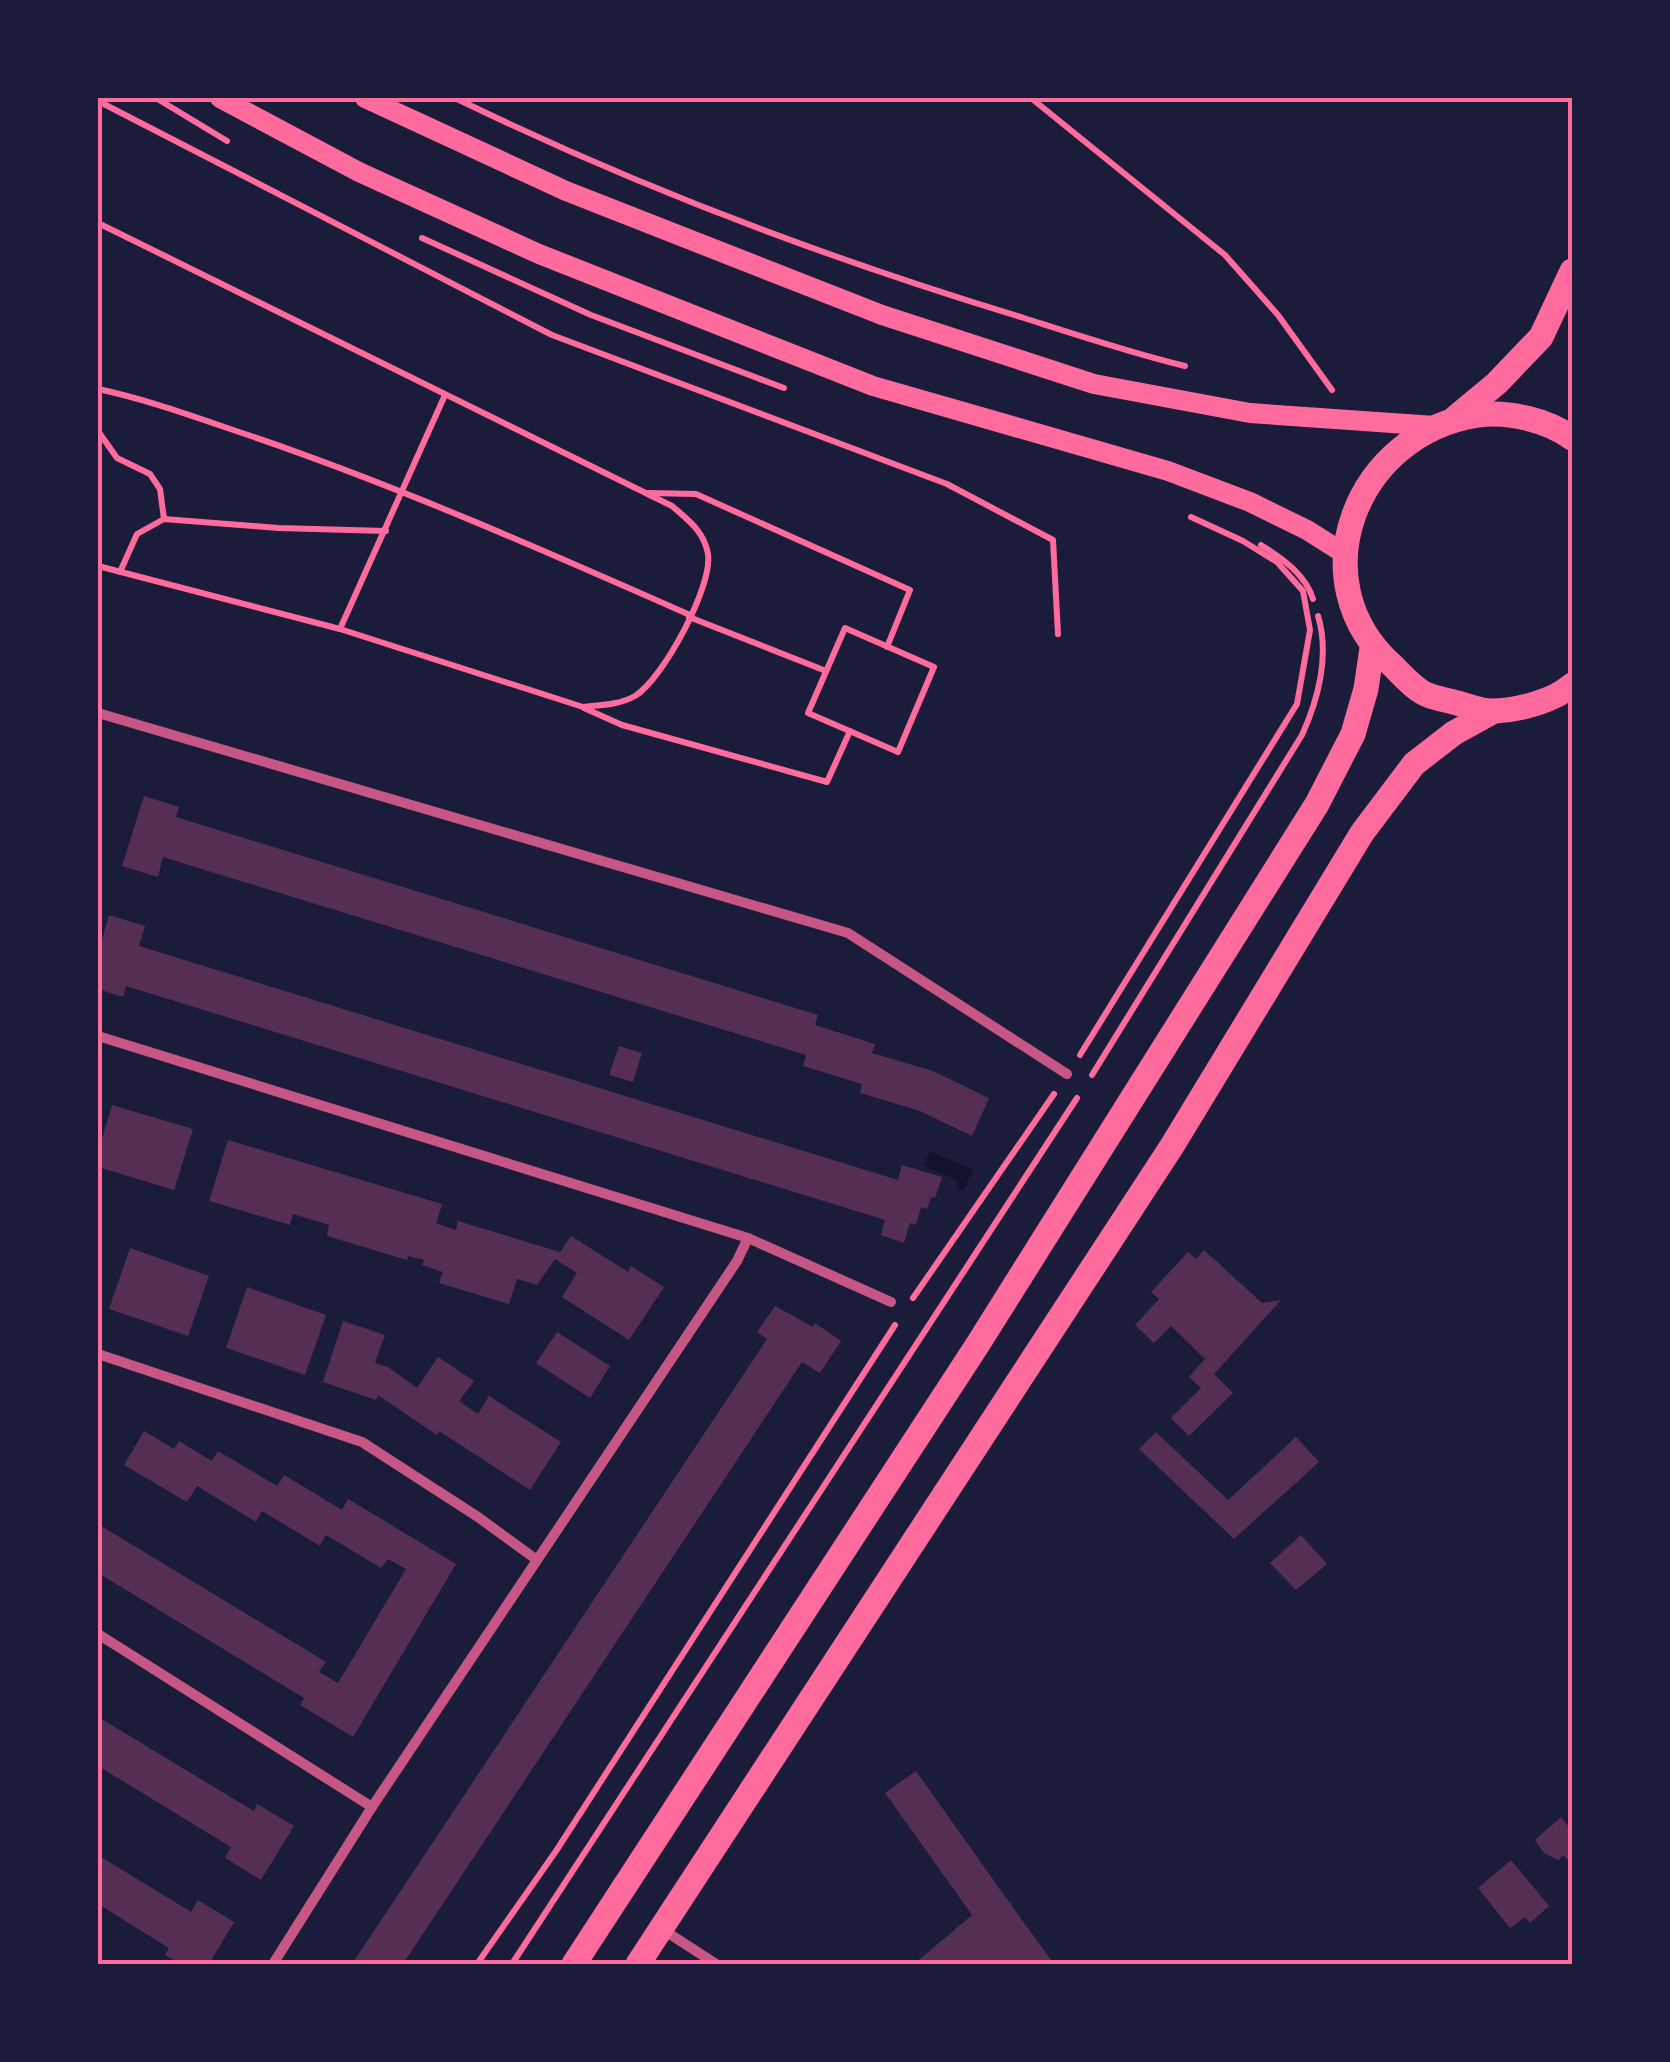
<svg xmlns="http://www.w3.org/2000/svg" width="1670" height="2062" viewBox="0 0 1670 2062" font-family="Inter,sans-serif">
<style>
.water{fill:#12122b}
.building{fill:#542f53}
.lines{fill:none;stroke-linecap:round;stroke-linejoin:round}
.path{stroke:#ff6b9d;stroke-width:6}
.minor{stroke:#c65784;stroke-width:10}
.secondary{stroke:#ff6b9d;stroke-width:20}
.primary{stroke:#ff6b9d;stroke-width:25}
.neatline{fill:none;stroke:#ff6b9d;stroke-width:4}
</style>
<rect width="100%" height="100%" fill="#1b1b3a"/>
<path class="water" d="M930,1151L973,1170L963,1191L957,1188L956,1180L924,1165Z"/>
<g class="building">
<path d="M144,796L179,807L176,817L818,1015L815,1025L875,1044L872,1053L933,1071L989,1098L972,1136L920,1111L860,1093L862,1084L803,1066L806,1055L163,857L158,877L122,866Z"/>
<path d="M109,915L145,926L139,946L898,1180L902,1165L942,1177L935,1198L931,1197L927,1209L921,1207L916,1225L910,1223L904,1243L881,1235L885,1220L126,986L123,997L98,989V954Z"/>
<path d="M619,1046L642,1053L633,1082L609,1075Z"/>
<path d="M112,1105L193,1129L174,1190L98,1167V1152Z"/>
<path d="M228,1140L442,1204L436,1223L456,1230L458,1221L560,1252L571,1236L628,1272L631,1266L664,1287L629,1340L562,1297L577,1273L555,1259L537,1285L517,1279L509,1304L439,1283L443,1272L422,1265L424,1260L408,1256L407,1260L327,1236L329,1225L293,1214L290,1225L209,1201Z"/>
<path d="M130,1248L209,1276L188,1336L109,1309Z"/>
<path d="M1204,1250L1262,1303L1281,1300L1214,1374L1233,1393L1189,1436L1171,1418L1201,1388L1189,1377L1205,1359L1171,1326L1154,1343L1135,1325L1159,1299L1151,1292L1188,1252L1196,1259Z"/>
<path d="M247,1287L326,1315L305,1375L226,1348Z"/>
<path d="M775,1306L813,1327L815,1323L841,1341L820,1373L802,1362L403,1964H352L767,1339L757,1332Z"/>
<path d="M343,1321L385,1335L375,1363L388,1367L417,1388L438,1357L474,1381L459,1401L478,1414L489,1396L561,1442L530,1490L439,1431L437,1435L378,1395L376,1400L323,1382Z"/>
<path d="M557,1332L610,1366L590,1398L536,1363Z"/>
<path d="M144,1431L174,1449L179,1441L212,1461L218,1451L277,1486L284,1475L342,1510L348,1499L456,1564L353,1737L300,1705L304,1698L98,1573V1524L326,1662L319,1672L338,1683L406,1569L388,1559L381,1568L326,1535L320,1546L262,1511L256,1522L197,1486L187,1502L124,1465Z"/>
<path d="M1156,1432L1228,1500L1296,1437L1319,1462L1234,1539L1139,1449Z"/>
<path d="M1301,1535L1327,1564L1296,1590L1270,1563Z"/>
<path d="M98,1717L254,1811L257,1804L294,1826L261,1880L225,1858L231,1847L98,1766Z"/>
<path d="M916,1771L1022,1920L1054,1964H914L972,1915L885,1793Z"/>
<path d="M1561,1817L1572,1831V1866L1564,1855L1558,1860L1544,1853L1535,1840Z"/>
<path d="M98,1855L191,1912L198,1900L234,1922L209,1964H180L165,1955L169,1948L98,1904Z"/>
<path d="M1511,1860L1549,1906L1530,1923L1525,1917L1510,1928L1478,1888Z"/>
</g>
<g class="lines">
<g class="path">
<path d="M156,98L227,141"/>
<path d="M455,98C638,187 829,259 1024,318C1077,335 1131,353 1185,366"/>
<path d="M1031,98L1225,255L1278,315L1332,390"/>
<path d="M98,101L552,335L947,484L1053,540L1058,634"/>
<path d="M98,223L672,506C688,520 704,531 708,554C713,586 663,679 635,696C619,705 601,705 583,707L340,629L98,566"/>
<path d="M422,238L591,315L784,388"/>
<path d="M98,389C150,400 200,419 251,436C400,487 545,551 690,615L689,617L826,671"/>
<path d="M98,431L117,458L150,474L160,489L164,519"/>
<path d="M648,493L696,494L910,590L887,647"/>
<path d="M1261,545C1282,558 1306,575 1313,599"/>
<path d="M120,572L137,534L164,519L278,528L386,531"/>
<path d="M845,628L934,667L898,752L808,713Z"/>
<path d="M340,629L445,395"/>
<path d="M584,708L622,725L827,782L850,731"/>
<path d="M1080,1055L1297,704L1310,630L1303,591L1277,562L1243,541L1191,517"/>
<path d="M1092,1075L1302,735C1318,700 1330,655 1318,616"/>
<path d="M913,1298L1054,1094"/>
<path d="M477,1964L556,1851L895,1325"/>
<path d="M512,1964L1077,1098"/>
</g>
<g class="minor">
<path d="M98,713L848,933L1067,1074"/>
<path d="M98,1036L748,1238L891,1302"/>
<path d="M98,1354L362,1442L478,1517L537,1560"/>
<path d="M98,1634L372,1807"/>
<path d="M662,1929L716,1964"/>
<path d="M273,1964L372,1807L737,1261L748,1238"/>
</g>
<g class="secondary">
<path d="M220,98L359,172L539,254L873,386L1168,471L1250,502L1307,530L1345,554"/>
<path d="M365,98L566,191L882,315L1094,384L1250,413L1435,426"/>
</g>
<g class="primary">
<path d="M1456,417L1497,383L1541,337L1572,271"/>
<path d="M1572,438C1547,420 1509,411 1478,415C1356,433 1297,581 1393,666C1403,676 1415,690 1428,695C1437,699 1448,700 1457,703C1469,706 1483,712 1494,711C1519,710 1554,701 1572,685"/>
<path d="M574,1964L978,1344L1317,804L1353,734L1366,689L1372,648"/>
<path d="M638,1964L1172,1146L1362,833L1414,764L1454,733L1492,712"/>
</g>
</g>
<rect width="1670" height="2062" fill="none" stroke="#1b1b3a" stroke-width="200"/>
<rect x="100" y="100" width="1470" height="1862" class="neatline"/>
</svg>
